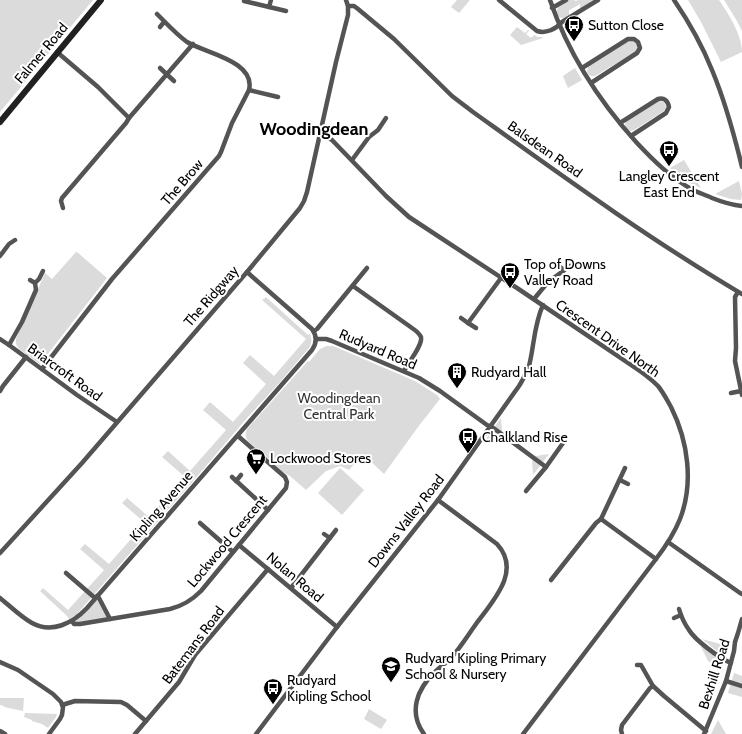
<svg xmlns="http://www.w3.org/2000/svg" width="742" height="734" viewBox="0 0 742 734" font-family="Cabin,sans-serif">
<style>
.green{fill:#dbdbdb}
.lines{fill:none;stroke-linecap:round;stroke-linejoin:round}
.street{stroke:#545454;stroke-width:4.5}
.secondary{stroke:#212121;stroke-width:6}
.labels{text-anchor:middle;stroke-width:4;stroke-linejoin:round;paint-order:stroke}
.poi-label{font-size:14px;fill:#000;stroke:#fff;text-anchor:start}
.street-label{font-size:14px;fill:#000;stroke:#fff}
.park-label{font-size:14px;fill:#323232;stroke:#fff}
.district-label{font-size:18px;font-weight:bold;fill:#000;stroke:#fff}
</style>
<rect width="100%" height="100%" fill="#fff"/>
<g class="green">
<path d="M0,0H93L0,112Z"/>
<path d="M457,0H470L459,13L451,7Z"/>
<path d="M569,0H574L576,1L578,0H593L582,8H580V4L578,5V6H576V7H574V8H572V9L569,10V15C569,15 564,18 564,18C557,19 556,12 558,7Z"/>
<path d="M688,0H719C728,13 742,35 742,52L721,62L701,22Z"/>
<path d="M724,0H742V31L737,21Z"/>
<path d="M517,27L525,33L528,30L529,31L526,34L531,38L534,35L538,37H542L543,38L521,45L510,35Z"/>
<path d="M630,40H633L637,43L638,49L637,51L595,76C588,77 585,72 589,66Z"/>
<path d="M575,68L582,80L568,88L563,76Z"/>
<path d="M657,101C663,101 665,102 666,107L664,111L634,130L631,131L627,129L625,125L626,121Z"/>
<path d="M684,160L701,188L688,182L670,168Z"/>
<path d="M739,181L742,194L741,200L731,199L715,194Z"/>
<path d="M76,252H77L107,278L40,364L19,349L16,344V339L45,273L52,279Z"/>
<path d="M266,297L308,335L310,334C312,339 312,343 309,348L280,382L247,418L200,473L77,614L69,619L67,616L40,591L43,588L68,610L104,570L80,549L85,544L109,564L145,523L122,503L127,498L149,517L185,477L162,457L168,451L190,471L226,430L203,410L210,402L233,422L266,384L243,363L250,355L274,376L306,339L262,300L265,298Z"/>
<path d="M326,346H333L338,348L415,381L437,395L440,399L418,427L384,474L363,454L349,470L340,466L326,471L306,490L290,476L281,471L248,441C245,437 245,433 247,429L308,361L309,362L320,349Z"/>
<path d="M501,418L502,431L498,437L485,440Z"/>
<path d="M549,454L533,475L532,461L536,456Z"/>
<path d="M340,468L364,490L342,515L318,493Z"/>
<path d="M97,596L110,619L80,624L72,621Z"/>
<path d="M702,639L728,646L726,656L722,655Z"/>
<path d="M701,644L723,664L722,669L708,661L701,647Z"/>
<path d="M734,673L742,676V697L728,693Z"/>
<path d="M0,698H24L23,711L4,707V706L0,705Z"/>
<path d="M369,709L387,720L381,729L364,719Z"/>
<path d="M25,713L57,714L56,717L48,728L42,724L32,721V720L24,717Z"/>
<path d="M718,720L726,734H711Z"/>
</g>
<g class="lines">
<g class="street">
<path d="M499,0L537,31C546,34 556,29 562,22L598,0"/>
<path d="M550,0C568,53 599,101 637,143C653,160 671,178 693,190C699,193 706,195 712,198C722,202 732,205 742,206"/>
<path d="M674,0C689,22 702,45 712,70C725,101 734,134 742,167"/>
<path d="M244,1L286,11"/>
<path d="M348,6H354L358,9L394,39L452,96L473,112C561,175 649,239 742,294"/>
<path d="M269,7L271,0"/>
<path d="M552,8L566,0"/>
<path d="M160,27L164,22"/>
<path d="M57,52L98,87L129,118"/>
<path d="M160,68L174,81"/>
<path d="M582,68L628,39H634L638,42L640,48L637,53L591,83"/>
<path d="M249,90L278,97"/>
<path d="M620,123L658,99C664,97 668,101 669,107L666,113L631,136"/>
<path d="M319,135L327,137L332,140L386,196L409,217L520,290L634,367C643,373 651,379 658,386C663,392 667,400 671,407C688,441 694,483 680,519C674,534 666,546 656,559L523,734"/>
<path d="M352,160L369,137L378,130L386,118"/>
<path d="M63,208L61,201L62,198L126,123L129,118L193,44"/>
<path d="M0,256L9,244L15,240"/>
<path d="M559,266L564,270"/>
<path d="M30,280L35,283"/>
<path d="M353,286L412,328C415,330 419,333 421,337C423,345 408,363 404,371"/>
<path d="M738,292L735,297L736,348L735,361L742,395"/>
<path d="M534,299L548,282L570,266"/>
<path d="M461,318L468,323"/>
<path d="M476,328L468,323L501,278"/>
<path d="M314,331L317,329L367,268"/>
<path d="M0,339L9,345L77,395L117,422"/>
<path d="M316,339H326L332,341L419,378L440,391L487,425L492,427L546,467"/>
<path d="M9,345L22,322L36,290L35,283L39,279L43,271"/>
<path d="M42,369L112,279L219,156L221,152L232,123L249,90C256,61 205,53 187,42C176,34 167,24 157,14"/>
<path d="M0,391L3,386L26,357"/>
<path d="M731,393L741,391"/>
<path d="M232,477L268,510"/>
<path d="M620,480L628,484"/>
<path d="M236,481L241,475"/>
<path d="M526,491L546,467L563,443"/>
<path d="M601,519L625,468"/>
<path d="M200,523L233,552"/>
<path d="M324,534L330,538"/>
<path d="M668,542L740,593L742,594"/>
<path d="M239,545L337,627"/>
<path d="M0,553L82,463L247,272L300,208L304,201L307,192L336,62L348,15V6L346,0"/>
<path d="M66,573L95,598"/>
<path d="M551,580L596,523L601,519L656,559"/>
<path d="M291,588L336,530"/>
<path d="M97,596L99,598L110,619"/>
<path d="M0,598C10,606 21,617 32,623C52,634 73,623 87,608L312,350C317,343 317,336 312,329L247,272"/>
<path d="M679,609C681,616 684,623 689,630C695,640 719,658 731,663"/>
<path d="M674,618L681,615"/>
<path d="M72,621L74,624H80L170,609C183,606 192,600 201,591L286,488L287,482L285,477L238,436"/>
<path d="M0,662L18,670L53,694L61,702L63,707L62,715L60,719L49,734"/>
<path d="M637,665H641L653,686"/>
<path d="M726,681L742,686"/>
<path d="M62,705L75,701L121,702L127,705L146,721"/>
<path d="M0,731L5,734"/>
<path d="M135,734L179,682L195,655L268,569"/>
<path d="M256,734L337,627L438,500L519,386C523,380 526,373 529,366C534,347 534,324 543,305"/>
<path d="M424,734C408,712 417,689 435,672C440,667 446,663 451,658C460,648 468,635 476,624C493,601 522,571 497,544L438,500"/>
<path d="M622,734L621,730L622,725L650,688L653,686L664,696L706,731"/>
<path d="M704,734L726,681L734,651L735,642L738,633L742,619"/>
</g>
<path class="secondary" d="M0,122L101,0"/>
</g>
<defs>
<g id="bus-pin" transform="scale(1)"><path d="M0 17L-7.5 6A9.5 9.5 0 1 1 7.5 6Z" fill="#000" stroke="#fff"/><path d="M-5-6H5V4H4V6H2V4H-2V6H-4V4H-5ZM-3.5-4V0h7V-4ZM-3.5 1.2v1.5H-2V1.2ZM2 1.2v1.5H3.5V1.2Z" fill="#fff"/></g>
<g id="building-pin" transform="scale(1)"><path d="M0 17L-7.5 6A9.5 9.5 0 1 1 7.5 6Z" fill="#000" stroke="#fff"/><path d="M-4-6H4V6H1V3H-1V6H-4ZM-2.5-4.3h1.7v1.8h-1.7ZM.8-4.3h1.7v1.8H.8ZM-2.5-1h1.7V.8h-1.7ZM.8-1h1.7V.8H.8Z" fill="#fff"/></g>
<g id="supermarket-pin" transform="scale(1)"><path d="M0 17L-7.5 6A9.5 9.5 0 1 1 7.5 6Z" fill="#000" stroke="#fff"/><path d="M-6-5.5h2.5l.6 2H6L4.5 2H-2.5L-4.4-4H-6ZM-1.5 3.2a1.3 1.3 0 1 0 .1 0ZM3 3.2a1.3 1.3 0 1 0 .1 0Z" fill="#fff"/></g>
<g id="school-pin" transform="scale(1)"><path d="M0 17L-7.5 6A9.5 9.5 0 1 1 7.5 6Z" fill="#000" stroke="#fff"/><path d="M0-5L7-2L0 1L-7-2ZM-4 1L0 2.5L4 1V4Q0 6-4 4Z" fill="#fff"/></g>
</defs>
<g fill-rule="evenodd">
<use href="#bus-pin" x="574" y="25"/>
<use href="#bus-pin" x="669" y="150"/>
<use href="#bus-pin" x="510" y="272"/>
<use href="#building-pin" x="457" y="372"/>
<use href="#bus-pin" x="468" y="437"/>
<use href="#supermarket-pin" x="256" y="458"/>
<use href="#school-pin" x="391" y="666"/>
<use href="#bus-pin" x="273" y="688"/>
</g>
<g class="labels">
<g class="poi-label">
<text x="588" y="30">Sutton Close</text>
<text x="669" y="181" text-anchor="middle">Langley Crescent<tspan x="669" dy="16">East End</tspan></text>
<text x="524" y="269">Top of Downs<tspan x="524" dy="16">Valley Road</tspan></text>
<text x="471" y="377">Rudyard Hall</text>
<text x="482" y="442">Chalkland Rise</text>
<text x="270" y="463">Lockwood Stores</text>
<text x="405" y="663">Rudyard Kipling Primary<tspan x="405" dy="16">School &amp; Nursery</tspan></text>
<text x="287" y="685">Rudyard<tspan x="287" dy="16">Kipling School</tspan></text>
</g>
<g class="street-label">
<text transform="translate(41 53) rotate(-50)" y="5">Falmer Road</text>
<text transform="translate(545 149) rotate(35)" y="5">Balsdean Road</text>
<text transform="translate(182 182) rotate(-49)" y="5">The Brow</text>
<text transform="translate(211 296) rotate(-49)" y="5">The Ridgway</text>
<text transform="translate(608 338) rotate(35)" y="5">Crescent Drive North</text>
<text transform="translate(378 349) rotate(23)" y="5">Rudyard Road</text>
<text transform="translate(65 372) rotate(36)" y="5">Briarcroft Road</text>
<text transform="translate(161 506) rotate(-49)" y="5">Kipling Avenue</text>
<text transform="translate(406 521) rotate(-52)" y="5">Downs Valley Road</text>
<text transform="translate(227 541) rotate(-50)" y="5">Lockwood Crescent</text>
<text transform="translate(295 577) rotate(40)" y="5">Nolan Road</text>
<text transform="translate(193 645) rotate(-53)" y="5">Batemans Road</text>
<text transform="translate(714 674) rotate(-72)" y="5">Bexhill Road</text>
</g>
<g class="park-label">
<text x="339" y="403">Woodingdean<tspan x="339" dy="16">Central Park</tspan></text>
</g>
<g class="district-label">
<text x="314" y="135">Woodingdean</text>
</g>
</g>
</svg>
